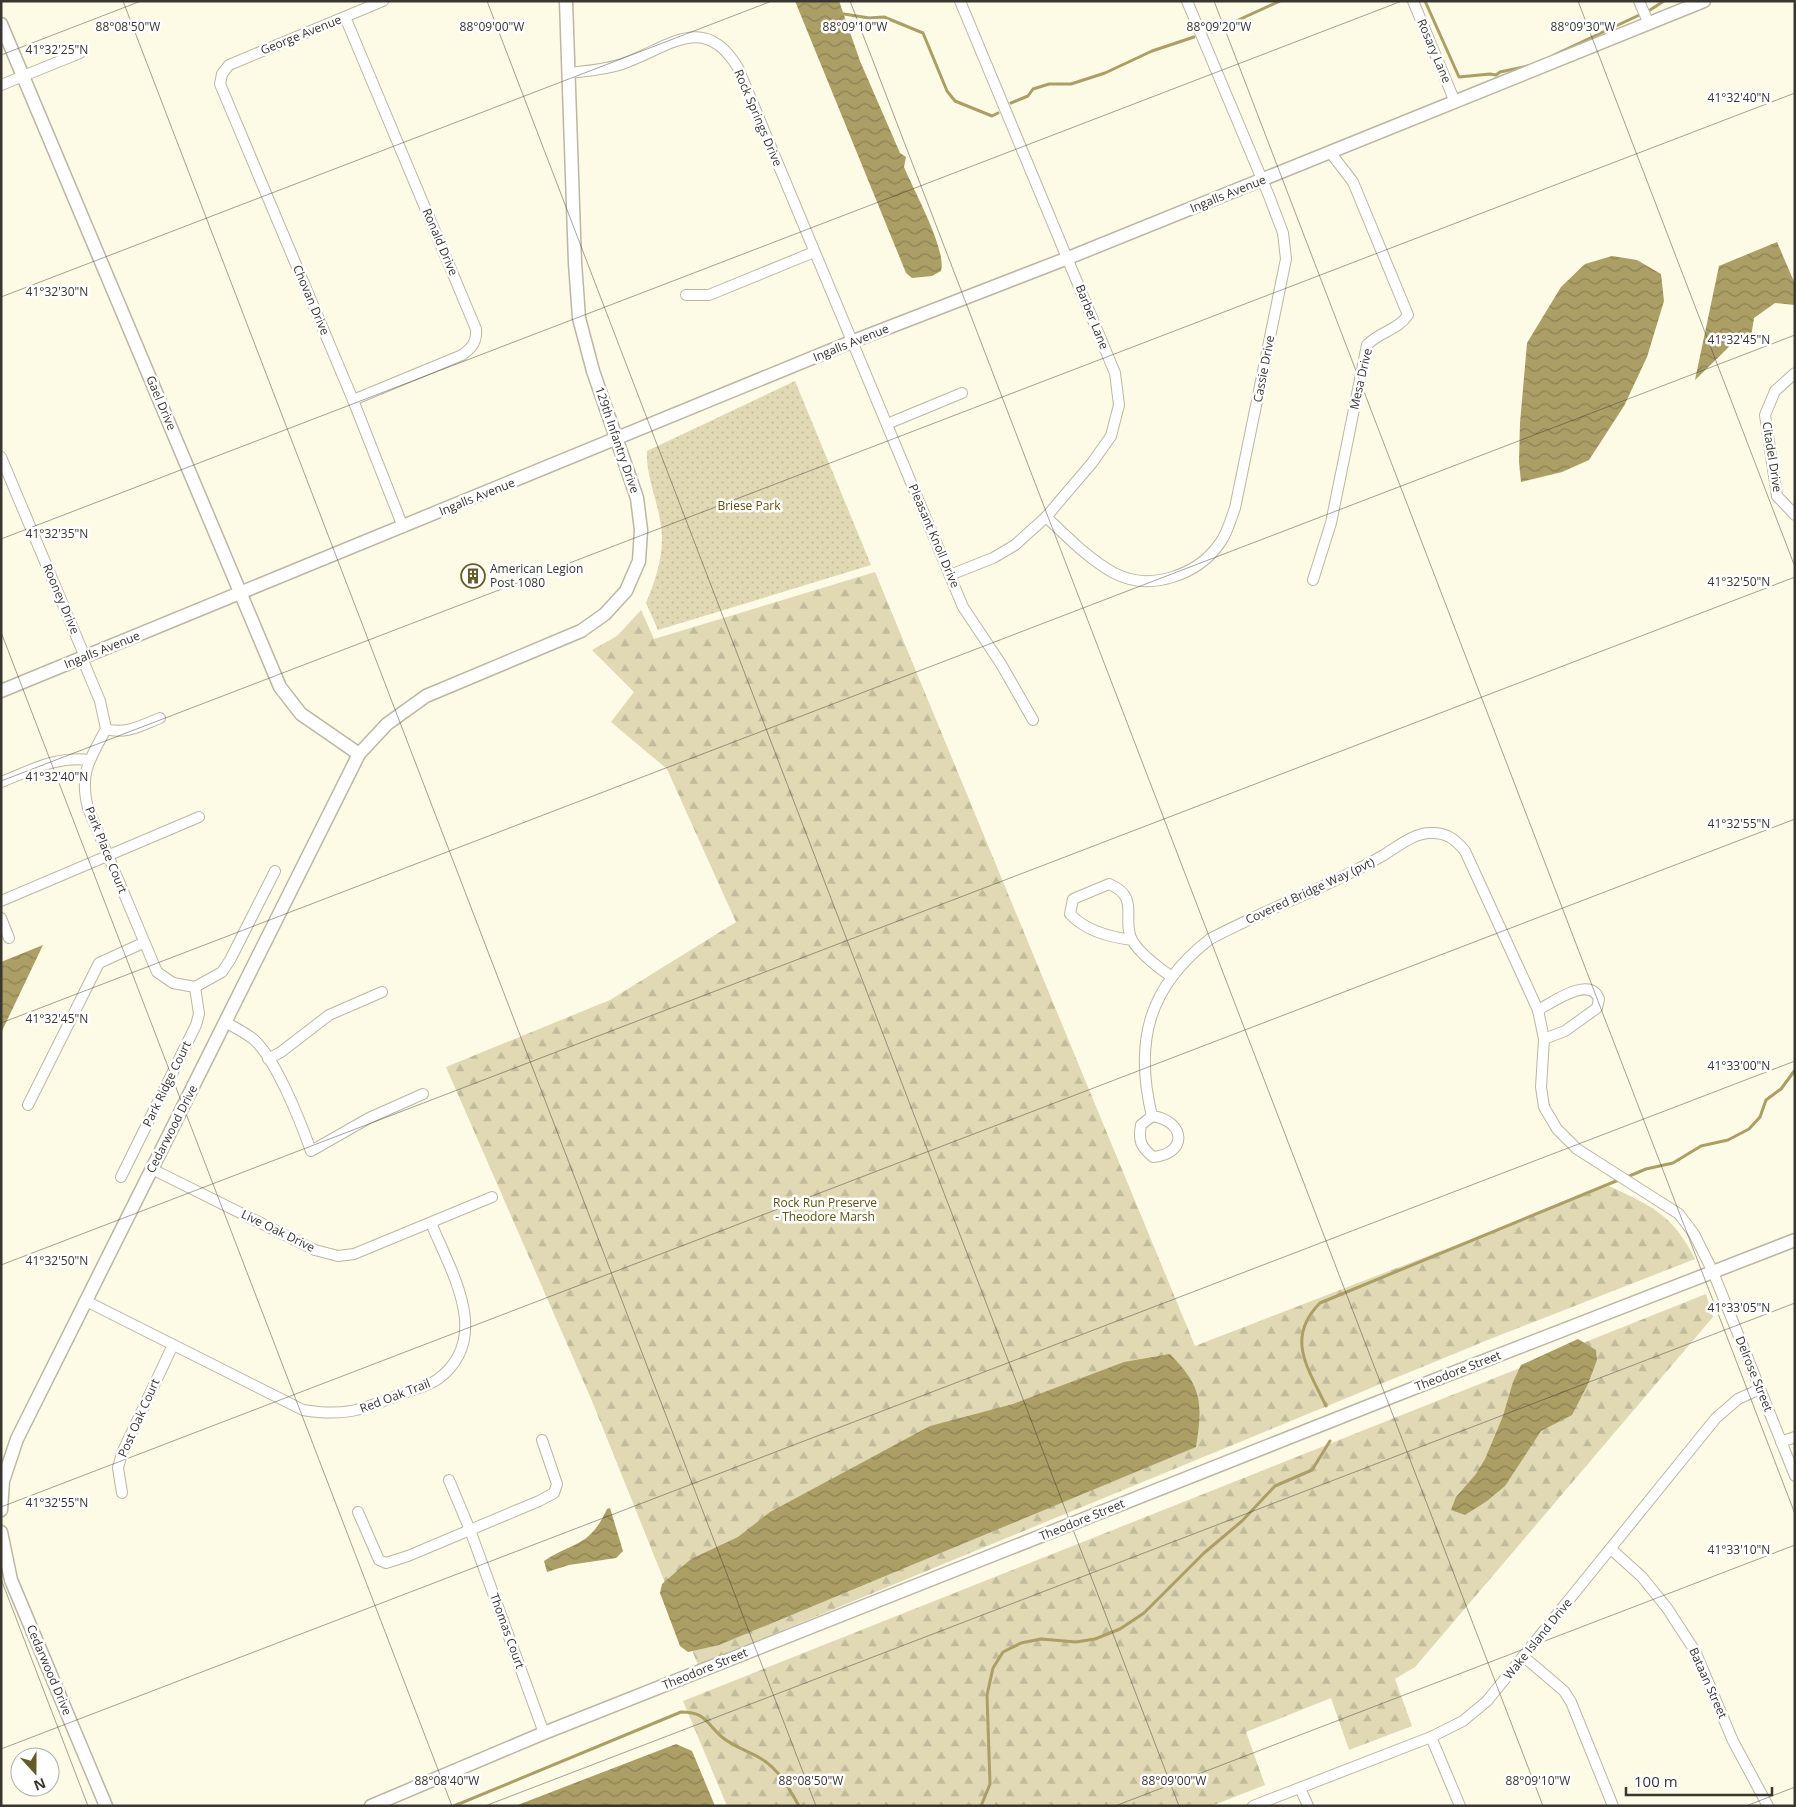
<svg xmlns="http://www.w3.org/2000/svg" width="1796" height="1807" viewBox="0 0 1796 1807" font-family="'Open Sans',sans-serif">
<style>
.forest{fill:url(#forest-firs)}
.park{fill:url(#park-dots)}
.water{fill:url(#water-waves)}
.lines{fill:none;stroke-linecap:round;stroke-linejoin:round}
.stream{stroke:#ab9f65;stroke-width:3}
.minor-casing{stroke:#bab7a3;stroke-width:12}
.tertiary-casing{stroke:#bab7a3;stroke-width:15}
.minor{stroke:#fff;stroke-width:10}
.tertiary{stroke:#fff;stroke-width:12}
.ticks{fill:none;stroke:#38362e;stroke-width:1;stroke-opacity:0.45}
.labels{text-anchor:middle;stroke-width:5;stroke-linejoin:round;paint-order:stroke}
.street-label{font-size:12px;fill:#38362e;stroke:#fff}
.park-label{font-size:12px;fill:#5f5208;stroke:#fff}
.poi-label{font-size:12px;fill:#38362e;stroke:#fff;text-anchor:start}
.ticks-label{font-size:12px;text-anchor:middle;fill:#38362e;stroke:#fff;stroke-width:5;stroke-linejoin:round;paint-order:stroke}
</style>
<defs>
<pattern id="forest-firs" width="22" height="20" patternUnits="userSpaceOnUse" patternTransform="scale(1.25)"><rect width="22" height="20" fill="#e0d9b4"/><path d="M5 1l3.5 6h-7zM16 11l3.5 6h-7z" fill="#c1bb9b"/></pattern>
<pattern id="park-dots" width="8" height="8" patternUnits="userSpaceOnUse" patternTransform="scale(1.25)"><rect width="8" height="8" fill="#e0d9b4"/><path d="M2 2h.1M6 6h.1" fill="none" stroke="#c1bb9b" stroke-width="1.8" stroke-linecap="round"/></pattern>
<pattern id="water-waves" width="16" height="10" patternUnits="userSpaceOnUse" patternTransform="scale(1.25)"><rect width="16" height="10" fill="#ab9f65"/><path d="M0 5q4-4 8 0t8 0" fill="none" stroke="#8c8254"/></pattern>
</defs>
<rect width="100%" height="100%" fill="#fdfae5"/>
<g class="forest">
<path d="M875,572L1195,1346L1609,1186C1652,1206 1673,1215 1695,1259L1495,1337L698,1665L592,1401L446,1067L610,1000L736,922L667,769L611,722L634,692L592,650L617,636L641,610L654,639Z"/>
<path d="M1706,1294L1713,1317L1415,1667L1395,1679L1412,1726L1349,1750L1331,1698L1246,1732L1265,1785L1211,1806H727L683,1701Z"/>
</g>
<path class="park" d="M795,381L871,565L658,630L646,603C657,577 666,549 660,520C656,496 646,475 647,451Z"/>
<g class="water">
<path d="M795,1H839L860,61L900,153L906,157L904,167C913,189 947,250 941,271L932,276L912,278L906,273Z"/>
<path d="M1777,242L1795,284V305L1775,303L1754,318L1751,337L1743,344L1734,342L1695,380L1719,266Z"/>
<path d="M1612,256L1637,260L1661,274L1664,301L1647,357L1624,406L1589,460L1562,472L1521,482L1519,462L1520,423L1527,343L1561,287L1585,264Z"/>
<path d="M43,945L1,1033V962Z"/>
<path d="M1578,1339L1596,1350L1597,1360L1588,1384L1572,1415L1541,1431L1505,1486L1487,1501L1465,1515L1451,1510L1456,1497L1476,1474L1485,1459L1503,1416L1513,1382L1521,1365Z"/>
<path d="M1170,1354C1202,1387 1203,1402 1196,1447L719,1645L688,1652L680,1646L660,1593L662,1584L691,1559L738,1537L770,1512L930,1426L1013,1404L1124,1362Z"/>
<path d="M610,1508L623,1551L616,1558L569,1565L547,1572L544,1561C574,1541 589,1548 607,1509Z"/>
<path d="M676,1744L692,1751L715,1806H515Z"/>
</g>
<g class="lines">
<g class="stream">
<path d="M1425,1L1459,77L1490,74L1496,75L1500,72L1528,66"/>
<path d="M844,14L869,18L884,17L923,33L947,91L955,101L992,116L998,113"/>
<path d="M1212,32L1280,1"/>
<path d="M1554,55L1650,10L1664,1"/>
<path d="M1011,103L1028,96L1033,89L1049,84H1071L1105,73L1152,51L1194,37"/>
<path d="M1627,1177L1646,1169L1673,1163L1701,1146L1728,1140L1749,1129L1760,1117L1766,1100L1781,1089L1795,1070"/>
<path d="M1326,1406C1308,1368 1285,1338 1320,1303L1621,1179"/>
<path d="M454,1806L681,1712C706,1712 706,1723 722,1737C732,1746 748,1751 760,1758C778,1768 789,1788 799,1806"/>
<path d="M981,1806L990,1784L987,1695L993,1668L1003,1652L1021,1643L1041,1639L1076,1642L1095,1639L1120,1629L1144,1613L1204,1553L1242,1521L1275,1486L1312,1470L1330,1441"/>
</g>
<g class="minor-casing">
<g id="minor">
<path d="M383,1L229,65L222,74L220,84L353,400L403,527"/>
<path d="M1413,1L1455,102"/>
<path d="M1639,1L1649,24"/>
<path d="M345,17L476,329C477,342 472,348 462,355L353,400"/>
<path d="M569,73C586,71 604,70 622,64C667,49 704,10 738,68L963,607L1001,664L1033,720"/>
<path d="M1,85L80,53"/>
<path d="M686,295H709L814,252"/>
<path d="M1795,373L1775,391L1765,415L1777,496L1795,515"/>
<path d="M887,424L962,393"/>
<path d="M1,457L85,657"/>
<path d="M1046,517C1067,536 1088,559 1114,573C1150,592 1198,575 1220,543C1227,534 1231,519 1235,508L1286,259L1283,233L1269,196L1187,1"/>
<path d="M950,575L993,558L1015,545L1046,517L1092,463L1111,436L1119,405L1115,373L960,1"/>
<path d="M1313,580L1331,523L1367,345C1379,332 1398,330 1408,315L1353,182L1330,152"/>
<path d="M82,658L100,701L106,729C90,759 79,773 88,808L157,972L173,983L195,987"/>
<path d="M106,729C126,735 142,725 160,718"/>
<path d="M1,782C32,770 55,756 89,760"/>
<path d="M1,901L199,817"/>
<path d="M1,918L9,938"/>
<path d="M1132,940C1109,937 1086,931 1070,914L1073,899L1109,884C1141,897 1121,919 1132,940C1139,953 1160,969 1172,977"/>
<path d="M195,987L222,972L230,960L275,871"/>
<path d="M1538,1010C1553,1002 1590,975 1599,999L1597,1008L1565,1031L1544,1039"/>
<path d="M225,1022C234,1027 244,1032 252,1038C275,1056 301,1123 311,1151L369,1118L423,1094"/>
<path d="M268,1059L281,1052L329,1015L382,992"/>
<path d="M28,1105L99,963L143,943"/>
<path d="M1152,1116C1186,1121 1188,1154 1153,1157C1141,1147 1138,1141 1141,1125L1152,1116C1134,1042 1148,987 1210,939C1266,909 1327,888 1382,856C1396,848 1413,833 1430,833C1446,832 1455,839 1465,851L1538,1010L1544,1039L1541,1087L1544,1107L1557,1129L1577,1149L1679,1214L1694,1234L1713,1272L1795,1476"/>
<path d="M152,1169L315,1250L338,1256L354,1254L492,1197"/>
<path d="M121,1177L196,1025L199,1014L195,987"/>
<path d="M86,1301L303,1410C345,1417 361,1410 399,1395C411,1390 427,1387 438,1379C493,1338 451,1272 431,1223"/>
<path d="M1781,1442L1795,1437"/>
<path d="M449,1480L470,1530L544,1733"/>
<path d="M122,1493L118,1468L122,1453L173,1345"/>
<path d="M358,1512L379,1560L386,1563L408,1556L539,1501L554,1493L557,1484L542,1440"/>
<path d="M1611,1549L1642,1577L1667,1608L1695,1651L1733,1741L1768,1806"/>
<path d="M1524,1657L1564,1691L1571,1702L1613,1806"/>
<path d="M1431,1737L1460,1806"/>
<path d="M1300,1788L1308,1806"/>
<path d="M1253,1806L1431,1737L1463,1721L1487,1701L1716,1418L1738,1399L1760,1389"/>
</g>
</g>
<g class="tertiary-casing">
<g id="tertiary">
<path d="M1,24L280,687L301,714L359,754"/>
<path d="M1,691L851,342L1068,258L1704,1"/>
<path d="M1,1510L3,1481L17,1439L359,754L387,724L426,696L581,631L605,614L626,591L639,561L641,530L637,498L593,371L579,318L575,263L566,1"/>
<path d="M1,1532L11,1580L106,1806"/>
<path d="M371,1806L544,1733L1409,1390L1795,1240"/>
</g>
</g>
<use href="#minor" class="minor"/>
<use href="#tertiary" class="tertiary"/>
</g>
<path class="ticks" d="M123,1L816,1806M487,1L1179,1806M850,1L1543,1806M1214,1L1795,1514M1578,1L1795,567M1,55L141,1M1,297L772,1M1,539L1402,1M1,632L452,1806M1,781L1795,93M1,1023L1795,335M1,1265L1795,577M1,1507L1795,819M1,1579L88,1806M1,1749L1795,1061M485,1806L1795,1303M1115,1806L1795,1545M1746,1806L1795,1787"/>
<defs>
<g id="building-ring" transform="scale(1.25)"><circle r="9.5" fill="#fff" stroke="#665c28" stroke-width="1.5"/><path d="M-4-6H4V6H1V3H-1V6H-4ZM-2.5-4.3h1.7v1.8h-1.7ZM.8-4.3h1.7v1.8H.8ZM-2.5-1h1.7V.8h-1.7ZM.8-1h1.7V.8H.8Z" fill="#665c28"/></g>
</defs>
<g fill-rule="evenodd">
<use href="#building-ring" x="473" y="576"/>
</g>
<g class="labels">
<g class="street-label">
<text transform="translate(301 35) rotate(-22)" y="4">George Avenue</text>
<text transform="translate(1434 51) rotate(67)" y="4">Rosary Lane</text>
<text transform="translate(758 118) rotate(67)" y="4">Rock Springs Drive</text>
<text transform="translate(1228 194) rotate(-22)" y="4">Ingalls Avenue</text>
<text transform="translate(440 242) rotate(67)" y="4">Ronald Drive</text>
<text transform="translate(311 300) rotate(67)" y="4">Chovan Drive</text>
<text transform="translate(1092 317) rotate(68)" y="4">Barber Lane</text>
<text transform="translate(851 343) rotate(-22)" y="4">Ingalls Avenue</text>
<text transform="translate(1264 369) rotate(-79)" y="4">Cassie Drive</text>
<text transform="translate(1361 379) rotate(-77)" y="4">Mesa Drive</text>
<text transform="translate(161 403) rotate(67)" y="4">Gael Drive</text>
<text transform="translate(617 440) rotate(71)" y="4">129th Infantry Drive</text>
<text transform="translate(1772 457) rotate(81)" y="4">Citadel Drive</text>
<text transform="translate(477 497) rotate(-22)" y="4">Ingalls Avenue</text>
<text transform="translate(934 536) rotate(67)" y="4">Pleasant Knoll Drive</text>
<text transform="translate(61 599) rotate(67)" y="4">Rooney Drive</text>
<text transform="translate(102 650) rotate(-22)" y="4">Ingalls Avenue</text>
<text transform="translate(106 850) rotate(68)" y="4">Park Place Court</text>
<text transform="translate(1310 891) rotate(-25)" y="4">Covered Bridge Way (pvt)</text>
<text transform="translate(167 1084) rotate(-64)" y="4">Park Ridge Court</text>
<text transform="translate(172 1129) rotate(-63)" y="4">Cedarwood Drive</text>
<text transform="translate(278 1231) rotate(26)" y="4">Live Oak Drive</text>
<text transform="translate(1458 1371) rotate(-21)" y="4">Theodore Street</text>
<text transform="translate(1754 1374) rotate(68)" y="4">Delrose Street</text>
<text transform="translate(395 1396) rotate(-21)" y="4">Red Oak Trail</text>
<text transform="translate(139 1418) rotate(-66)" y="4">Post Oak Court</text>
<text transform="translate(1082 1520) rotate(-22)" y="4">Theodore Street</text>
<text transform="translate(507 1631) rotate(70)" y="4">Thomas Court</text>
<text transform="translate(1538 1639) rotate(-51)" y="4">Wake Island Drive</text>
<text transform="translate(705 1669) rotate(-22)" y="4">Theodore Street</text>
<text transform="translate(49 1670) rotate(67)" y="4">Cedarwood Drive</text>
<text transform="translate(1708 1683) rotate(66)" y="4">Bataan Street</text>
</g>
<g class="park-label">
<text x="749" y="510">Briese Park</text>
<text x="825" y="1207">Rock Run Preserve<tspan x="825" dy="14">- Theodore Marsh</tspan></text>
</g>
<g class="poi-label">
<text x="490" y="573">American Legion<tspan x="490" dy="14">Post 1080</tspan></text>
</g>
</g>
<g class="ticks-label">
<text x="1583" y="31">88°09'30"W</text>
<text x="128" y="31">88°08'50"W</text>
<text x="492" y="31">88°09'00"W</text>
<text x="855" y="31">88°09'10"W</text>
<text x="1219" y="31">88°09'20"W</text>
<text x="57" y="54">41°32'25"N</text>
<text x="1739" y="102">41°32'40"N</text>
<text x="57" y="296">41°32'30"N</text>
<text x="1739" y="344">41°32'45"N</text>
<text x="57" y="538">41°32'35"N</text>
<text x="1739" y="586">41°32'50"N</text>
<text x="57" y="781">41°32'40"N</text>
<text x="1739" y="828">41°32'55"N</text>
<text x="57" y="1023">41°32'45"N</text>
<text x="1739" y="1070">41°33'00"N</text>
<text x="57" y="1265">41°32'50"N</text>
<text x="1739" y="1312">41°33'05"N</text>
<text x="57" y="1507">41°32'55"N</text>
<text x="1739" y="1554">41°33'10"N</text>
<text x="447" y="1785">88°08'40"W</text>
<text x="811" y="1785">88°08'50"W</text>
<text x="1174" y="1785">88°09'00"W</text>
<text x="1538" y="1785">88°09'10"W</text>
</g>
<rect width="1796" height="1807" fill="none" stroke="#38362e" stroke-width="5"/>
<g transform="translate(35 1772) rotate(159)"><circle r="24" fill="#ffffff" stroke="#afafab"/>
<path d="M0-4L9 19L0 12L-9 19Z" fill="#665c28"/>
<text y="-8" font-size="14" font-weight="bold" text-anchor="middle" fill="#38362e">N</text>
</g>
<path d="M1626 1787v8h146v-8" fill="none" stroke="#38362e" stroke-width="2.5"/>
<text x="1634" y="1787" font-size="15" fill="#38362e" stroke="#ffffff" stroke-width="4" paint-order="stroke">100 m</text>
</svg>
